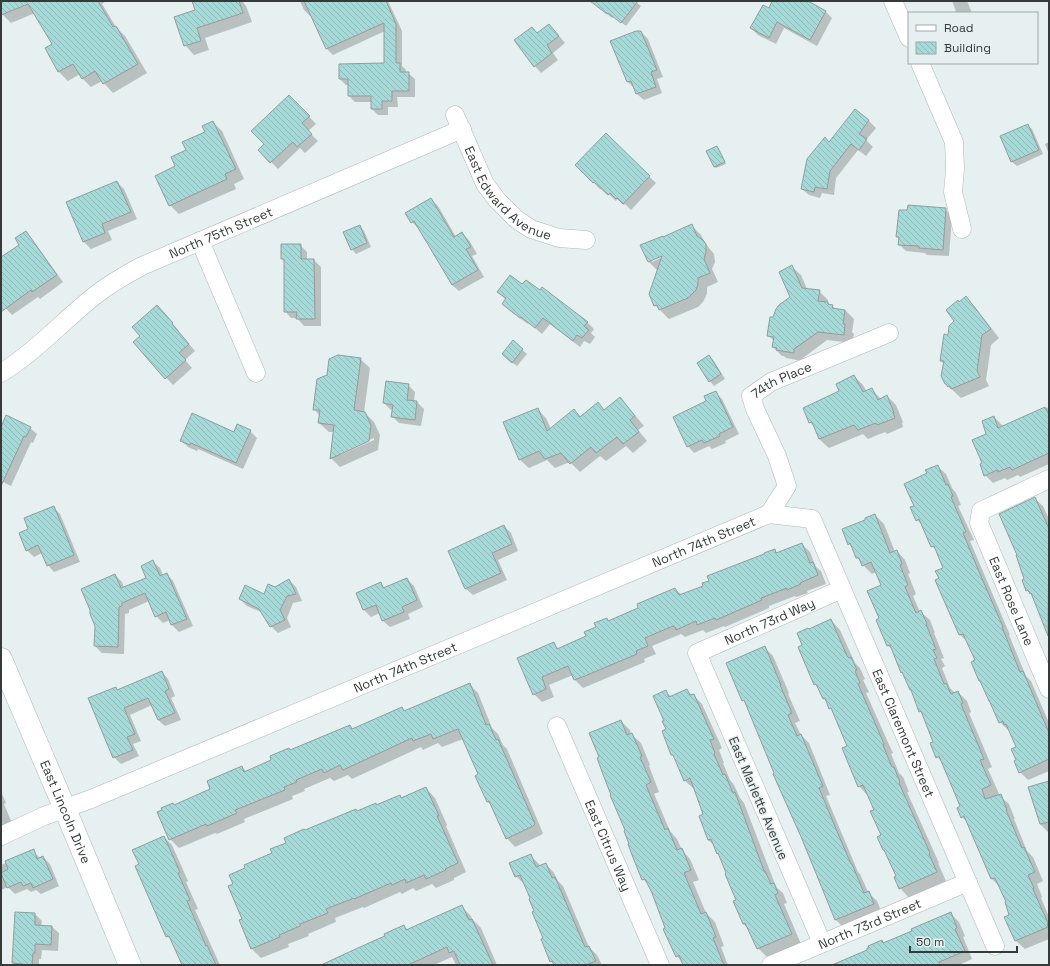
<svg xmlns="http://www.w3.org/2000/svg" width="1050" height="966" viewBox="0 0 1050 966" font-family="'Space Grotesk',sans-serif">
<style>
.shadow{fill:#0003;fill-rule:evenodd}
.building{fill:url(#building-back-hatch);stroke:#939d9c}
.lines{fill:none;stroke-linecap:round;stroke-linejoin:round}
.minor-casing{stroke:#aeb8b8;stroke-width:19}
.major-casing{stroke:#aeb8b8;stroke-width:23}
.minor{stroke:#fff;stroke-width:18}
.major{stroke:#fff;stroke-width:22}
.labels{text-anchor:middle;stroke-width:3;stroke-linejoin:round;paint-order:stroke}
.street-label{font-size:13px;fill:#363a3a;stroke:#e6f0f0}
</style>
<defs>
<pattern id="building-back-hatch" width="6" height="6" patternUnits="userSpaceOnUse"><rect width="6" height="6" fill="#a5dad8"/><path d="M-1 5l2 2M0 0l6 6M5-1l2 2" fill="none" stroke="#8fbcba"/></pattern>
</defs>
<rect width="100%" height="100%" fill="#e6f0f0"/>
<g class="shadow">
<path d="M1,1H106L102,4L116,27L125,36L147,73L113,93L102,81L91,87L82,78L80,74L68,81L59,72L46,49L54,44L35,13L11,23L2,14L1,12Z"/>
<path d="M224,1H242L246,6L252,22L205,38L209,50L194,55L185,45L175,17Z"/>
<path d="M300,1H388L402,31V66L406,70V73H408L415,79V97H397L398,107H388V115H378L372,109V102H355L349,96V85H346L340,79L385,64V31L333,55L327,49L312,15L310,16L304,10Z"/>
<path d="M601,1H635L641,6L626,26L613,16L612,18L597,6Z"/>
<path d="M773,1H809L812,4L825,11L832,18L817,46L784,28L776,44L758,35L751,28L769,9Z"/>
<path d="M952,1H967L972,13H955L954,12L956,11Z"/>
<path d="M549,25L556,32L565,43L553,53L558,60L541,73L535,66L532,28L538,34Z"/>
<path d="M641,32L648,39L663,77L657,79L662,93L644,100L637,94L635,89L628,82Z"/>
<path d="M296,103L316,124L308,131L318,141L305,153L300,148L278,169L259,150L265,144Z"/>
<path d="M855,111L869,121L876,128L866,140L873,147L866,156L858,150L836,178L834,195L822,193L820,198L809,195L802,189L829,143Z"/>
<path d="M213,122L222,131L244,179L234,184L236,189L179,214L170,205L188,150L206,132Z"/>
<path d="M1027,125L1032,129L1043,154L1017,166L1012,162L1001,137Z"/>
<path d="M606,134L656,183L631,210L625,204L624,205L617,199L616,201L602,188L600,189L576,165Z"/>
<path d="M1049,142V154L1045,144Z"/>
<path d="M717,147L719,149L726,164L716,168L714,166Z"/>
<path d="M117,182L124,189L137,219L108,231L112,240L91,249L84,242L67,203Z"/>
<path d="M431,199L438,206L456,237L462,233L469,240L477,254L472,256L484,277L459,291L452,285L420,229H419L412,222Z"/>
<path d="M945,209L952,216L949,256L927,255L925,253L906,251L899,244L900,239L897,237Z"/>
<path d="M359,226L364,231L371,247L356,254L352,249Z"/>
<path d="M692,226L701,235L705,243L714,254L715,262L712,269L718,282L707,287V294L703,302L698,307L669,319L655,305L658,271L649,262L642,246L664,238ZM666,253L667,255L652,262V260Z"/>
<path d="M26,232L32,239L63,282L40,299L38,297L12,315L1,303V259L21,245Z"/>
<path d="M300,245L307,252V260H314L321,267V326H304L297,318H291L285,311V262L282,259Z"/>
<path d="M792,267L801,275L807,289L819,291L828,300V303L830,305L832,306L836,309L845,310L854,319L852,332L854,334L852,343L827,340L803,358L802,361L786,358L784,356H782L773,347L774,341L768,335L773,319L791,297Z"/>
<path d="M522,285L587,322L594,329L591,333L595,337L590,344L584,341L580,347L550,324L542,334L529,323L528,324L510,311L503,304L506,300L498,292Z"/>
<path d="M966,298L975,307L999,338L991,345L986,380L989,386L961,398L946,384L944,364L941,361L949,336L956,321L959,303Z"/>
<path d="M164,313L179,331H178L195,351L185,360L192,368L173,385L134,342Z"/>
<path d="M513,342L527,354L517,366L507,359Z"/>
<path d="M709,356L714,361L725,379L714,386L710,381Z"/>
<path d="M360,359L370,368L364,412L374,422L380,435L378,450L340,467L331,458L334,432H329L319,423L320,416L314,409L327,375ZM374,438V440L340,455V453Z"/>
<path d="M854,376L863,385L867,392L872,390L881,399L887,396L896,405L903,422L902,423L903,427L887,434L885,432L868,439L863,434L829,448L819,439L815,428L810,422L841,391Z"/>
<path d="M408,385L415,392L414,402H417L424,409L421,426L399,423L392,416L393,410H391L384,403Z"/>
<path d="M715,392L722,399L739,434L725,441L726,443L712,449L709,446L694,453L688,446Z"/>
<path d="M620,399L629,408L644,426L638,430L647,441L633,453L626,446L606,461L600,456L580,472L570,462L555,468L547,460L529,468L519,459L537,409L546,418L551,429L574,411L581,417L598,404L605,411Z"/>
<path d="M1049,407V464L1020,477L1018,475L1007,480L1005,478L993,483L985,475L983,464L988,434L994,417L1002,425V427Z"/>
<path d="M30,428L37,434L33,443L31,442L11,486L1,481V429Z"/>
<path d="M250,431L257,438L243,469L198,449L197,451L188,447L181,440Z"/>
<path d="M937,466L946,474L952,488L956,493L961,505L958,506L974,540L970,541L1010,635H1009L1026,676L1031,681L1049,723V771L1028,780L1020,772L1018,761L1017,747L1009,730H1008L1000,722L976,661L969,643L960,635L937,580L940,579L944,568L937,551L932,546L924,527L917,520L915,506L928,474Z"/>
<path d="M1035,499L1043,506L1049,519V633L1034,597L1027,590L1026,580Z"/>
<path d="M53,507L60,514L80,562L54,572L48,565L42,553L34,557L27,550L30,529Z"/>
<path d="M875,515L884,524L895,552L897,551L905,560L910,573L908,574L916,594L913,596L920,612H921L930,620L935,633H934L944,658L941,659L945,666L942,668L950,688L955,693L958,692L967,701L971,712L969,713L992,767L988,769L1000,796L1009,804L1015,819H1014L1027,851L1033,857L1043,881L1037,884L1042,897L1041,898L1044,905L1049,917V939L1025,949L1016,941L1007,902L1001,888L992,879L968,823L962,817L961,807L943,763L937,757L934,742L924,715L920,711L912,691L910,689L905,676L901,672L893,650L888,646L877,620L880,619L882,586L876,572L872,574L863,565L862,562L857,558L854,549L849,544Z"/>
<path d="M504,526L511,533L518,551L498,560L507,580L473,595L466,589L450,551Z"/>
<path d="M802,544L810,552L816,567L821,571L826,584L807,591L808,593L796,597L795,596L769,606V608L725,627L724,626L706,633L703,630L685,637L681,634L652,646L656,654L644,659L645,662L583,688L575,680L573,675L549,685L554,697L542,702L534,694L554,644L559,649L587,637L606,619L609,622L640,609L675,589L682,595L704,586L774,550L778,554Z"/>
<path d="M153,562L160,568L163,575L167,574L173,581L193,626L179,632L172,625L170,620L163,623L156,616L149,601L129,610V613L125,614L124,654L102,653L95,646L96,626L115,575L122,582L124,588L147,579Z"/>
<path d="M407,579L414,586L423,607L408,614L410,619L390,627L383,621L380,613L371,617L364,610L357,594L381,584L385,588Z"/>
<path d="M289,580L296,587L302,601L293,603L287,618L291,627L278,633L271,626L263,613L247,606L240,599L264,595L275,588Z"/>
<path d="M831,620L840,630L855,663L860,668L865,679L863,680L869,692L866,693L887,740L893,753L891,754L899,773L903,777L909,792H907L939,863H938L946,881L909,898L900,888L897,877L883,836L875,810L868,796L859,786L848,746L834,712L830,708L827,702L824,699L820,689L815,684L804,645L809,630Z"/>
<path d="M765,648L773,656L789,693L788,694L800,721L795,723L801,735L809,743L830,795L826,796L858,872L860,874L868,892L877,901L882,913L844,928L836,920L746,703L743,700Z"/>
<path d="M162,672L168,679L175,696L171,698L181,720L165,726L158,720L152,705L130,715L141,741L133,744L139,756L121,764L114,757L116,688L119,691Z"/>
<path d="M470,685L478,693L492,728L498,734L503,745L507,749L543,833L541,835L515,847L507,838L493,807L488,802L477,776L479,775L463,739L442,747L438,743L423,750L421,747L352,779L348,775L334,781L330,778L304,789L305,791L292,796L293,799L244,819L245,822L217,834L215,833L179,848L170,839L174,806L212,790L242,767L247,772L291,751L350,726L353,729L402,708L405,711Z"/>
<path d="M687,691L692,695H693L702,704L722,748L719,750L724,763H723L730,780L734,785L740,798L744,803L773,879L777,888L783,893L787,903L784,904L801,944L767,957L758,948L750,930L743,924L738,901L721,857L718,853L715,846L708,840L704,814L695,789H694L684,780L675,758L672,755L665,721L666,692L672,697Z"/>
<path d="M621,721L630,730L631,734L641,743L650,765L649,766L659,792L654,794L670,831L677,839L682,850L690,859L699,880L693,882L706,913L715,922L724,946L721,947L728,965H684L677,956L652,893L648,884L643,879L626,831Z"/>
<path d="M1049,783V831L1048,832L1040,824Z"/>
<path d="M426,788L435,798L447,825L446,826L466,872L454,878V880L436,888L432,884L416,891L413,888L402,894L400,892L364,908L363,907L335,918L336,922L308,934L309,936L288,944L289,947L261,958L252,949L240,921L243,920L234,884L247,868L273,854L305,831L356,810L358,811L376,804L377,805L400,796L402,798Z"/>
<path d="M1,792L6,803L4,804L14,828L1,835Z"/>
<path d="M164,837L172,845L188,881L186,882L198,909L195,910L220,965H183L173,942L167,936L140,865Z"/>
<path d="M33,851L41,859L43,857L50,864L59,886L41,894L36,890L31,892L27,889L15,894L8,887L1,890V865Z"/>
<path d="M530,855L539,864L540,867L546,864L554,873L558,881L563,886L589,947L597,955L602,965H555L551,961L545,939L531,899L525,885L516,876Z"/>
<path d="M462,907L470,915L473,920L481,928L497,965H456L452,957L434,965H325L372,943L404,926L408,930Z"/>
<path d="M35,914L42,921L41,926L52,927L59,933L58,951L42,950L41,959H39V965H16L14,963Z"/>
<path d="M951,914L959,922L965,936L963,937L972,959L959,965H833L869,951L882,941L884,943L913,932Z"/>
</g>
<g class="building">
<path d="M1,1H98L113,27L116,26L138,64L103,84L95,71L82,79L73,64L58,72L45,48L52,44L28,4L1,15Z"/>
<path d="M192,1H239L243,13L197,28L201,41L184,46L174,17L195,10Z"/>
<path d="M304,1H386L396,24V63H400V72H409V91H392V101H382V109H371V96H348V79H339V64L384,63V23L326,49Z"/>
<path d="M590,1H638L621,23L608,13L607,14Z"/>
<path d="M772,1H808L826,11L810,40L777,22L769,38L750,28L763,5L769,8Z"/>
<path d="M549,24L559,36L547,45L552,53L534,67L514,40L532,27L537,33Z"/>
<path d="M636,31H641L657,70L651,72L656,87L636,94L631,81L627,82L610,41Z"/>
<path d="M289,95L310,116L302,123L312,134L297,147L293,142L270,163L258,150L264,144L251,131Z"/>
<path d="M855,109L869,120L859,134L867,139L859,150L851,144L830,171L827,189L815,187L814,192L801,189L807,159L825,137L829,142Z"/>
<path d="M213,121L236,169L225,174L227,179L169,206L155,176L175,166L171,157L186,150L182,142L205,132L202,126Z"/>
<path d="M1028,124L1039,150L1011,162L1000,136Z"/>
<path d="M606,133L650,176L623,204L617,198L616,199L610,193L608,195L594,182L593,183L575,165Z"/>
<path d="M717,146L725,162L714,167L706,151Z"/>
<path d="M117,181L131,212L102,224L105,233L83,242L66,202Z"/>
<path d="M431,198L454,237L462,232L471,247L466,249L478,270L452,285L414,221L411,223L405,213Z"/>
<path d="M908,205L946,208L943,250L919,248V246L898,245L899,237H896L899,210H907Z"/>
<path d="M692,224L697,236L703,240L706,244V252L704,259L710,273L698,278V284L696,290L688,298L659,310L657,305L654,306L649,294L662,256L648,262L640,245L663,236V237Z"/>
<path d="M360,225L367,243L351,250L343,232Z"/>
<path d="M26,231L57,275L32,292L31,290L1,312V257L19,245L15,238Z"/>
<path d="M281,244H301V259H314L315,319H296L297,312H284V259H281Z"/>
<path d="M792,265L802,288L820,290L818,301L828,302V304L833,305L832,308L845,310L843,324H845L844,335L818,332L794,349V353L776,350L777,348L772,347L774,337L767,336L770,317H773L776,309L779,305L790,297L779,272Z"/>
<path d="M510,275L522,284L526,280L540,290L542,287L588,322L584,326L589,330L582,338L577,335L573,341L543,318L535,328L521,317L520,318L502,304L506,298L497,292Z"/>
<path d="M966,296L991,329L982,335L977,371L980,377L951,389L949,386L948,387L946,384H945L941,376L944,361H940L944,334L948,335L949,326L954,321L946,310L958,300L959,302Z"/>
<path d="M157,305L173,323L172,324L189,344L179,353L186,360L165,379L133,342L140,336L132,327Z"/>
<path d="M513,340L523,349L512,363L502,354Z"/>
<path d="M338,355L361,358L354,410L365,412L371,425L369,441L330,459L334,425L318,423L320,410H313L317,379L327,375L329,359Z"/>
<path d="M709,355L721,374L709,382L697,363Z"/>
<path d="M854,375L863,392L872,388L878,400L887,395L894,413H893L895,418L877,425L876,423L858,430L854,425L819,439L812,422L809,423L803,408L839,391L836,384Z"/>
<path d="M386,381L409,384L407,400L417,401L415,420L391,417L393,405L383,403Z"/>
<path d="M716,391L733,427L719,434L720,436L704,443L702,440L687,447L673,417L706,401L704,396Z"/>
<path d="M620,397L635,416L630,420L639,432L623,444L617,437L596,453L591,447L570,464L561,453L545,459L539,451L519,460L503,422L538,408L547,431L574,409L580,417L598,402L604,410Z"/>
<path d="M1045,407L1049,415V453L1012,470L1010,467L998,472L997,470L984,476L980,464L982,463L972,440L986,434L982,421L994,416L998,428Z"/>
<path d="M192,413L234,432L237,424L251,430L236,463L191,443L190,445L180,441Z"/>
<path d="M6,415L31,427L26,437L24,436L1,486V427Z"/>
<path d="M938,465L946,485L948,484L953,496L951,497L966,532L963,533L980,574L1003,627H1002L1020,672L1023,671L1049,733V759L1019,773L1014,761L1016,760L1011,749L1016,747L1006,724L1004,725L1003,721L999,723L989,700V701L980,681H979L971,662L975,660L963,634L959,635L935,580L939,578L935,571L943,568L934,546L931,547L919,519L916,521L910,507L914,506L904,484L927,473L925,470Z"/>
<path d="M1035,497L1049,529L1048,636L1031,593L1030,594L1028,590L1026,591L1022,580L1024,579L1016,555H1017L999,514Z"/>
<path d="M54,506L74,555L47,566L38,545L26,551L19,533L28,529L24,518Z"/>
<path d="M875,514L890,553L897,550L902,564L900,565L908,585L905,587L916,613L921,610L927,624H926L936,649L933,650L937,658L934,659L944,684L946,683L951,694L958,691L963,703L961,704L984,759L980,760L991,785L982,789L985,799L1001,794L1007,810H1006L1022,848L1024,847L1035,872L1028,875L1034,888L1033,889L1036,896L1048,923L1047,924L1048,927L1015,941L1004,917L1009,915L1005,902H1006L995,878L991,879L964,816L961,818L957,808L960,806L939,756L936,758L930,743L933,742L921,711L919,712L911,690H910L902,672L901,673L890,645L887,646L876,620L879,618L867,591L881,585L871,562L862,566L859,558H856L850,543L848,545L842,529L865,520V518Z"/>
<path d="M504,525L512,544L492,553L501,573L465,589L448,551Z"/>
<path d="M802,543L810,563L813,562L818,575L800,583L801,584L787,590V588L761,598L762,600L716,620L715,618L697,625L696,621L676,630L675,627H674L673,626L645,638L648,646L636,651L637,654L585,676L574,680L568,666L542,677L546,689L533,695L517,658L554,642L557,649L586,636L584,632L596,627L594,623L607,618L608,621L638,608L637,604L675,588L679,595L703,586L702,583L709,581L707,576L764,554V553L775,549L776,553Z"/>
<path d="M153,560L160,576L167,573L187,619L171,625L166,612L155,617L145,593L122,603V606L119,607L118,647L94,646L95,626L90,614V610L81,589L115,574L121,588L146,578L141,566Z"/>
<path d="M407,578L417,600L402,607L404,612L382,621L376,605L363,610L356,593L381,582L383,588Z"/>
<path d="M289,579L296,594L287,596L280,610L285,620L270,627L259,609L239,599L245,585L264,594L268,584L275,587Z"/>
<path d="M831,619L847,656L849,658L851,657L857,670L855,671L860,683L858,684L878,730L884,744L883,745L892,767H894L900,782L899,783L930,853L929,854L937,872L899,889L894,877L896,876L884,850H883L877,837L881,835L870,811L874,810L863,785L858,787L842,748L847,746L831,708L829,709L825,698L823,699L816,684L814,685L798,647L802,645L797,633L808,628L809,629Z"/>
<path d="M765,646L781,685H780L792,713L788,715L797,736L801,734L806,746L823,786L819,788L836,829L851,864H852L864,893L869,891L874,904L835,920L802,839L773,774L774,773L753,722L744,700L742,701L726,663Z"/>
<path d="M162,671L169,689L165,691L175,713L158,720L148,698L124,708L135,734L127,737L133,750L113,758L88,698L116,687L117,690Z"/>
<path d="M470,683L486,725L489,724L496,740L498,739L535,824L533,826L506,839L489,801L487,802L475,776L478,774L458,729L433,739L431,734L413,741L412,738L343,770L340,765L324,773L322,769L296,780L297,782L284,787L285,790L235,810L237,813L207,826L206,824L169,840L157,812L162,810L161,808L173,803L174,805L210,789L207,781L242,766L244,772L271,760L270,756L289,748L290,750L350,725L352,729L402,707L404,711Z"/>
<path d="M687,689L690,695L694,694L708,726L714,739L710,740L715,753L714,754L723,775L725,774L733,793L735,792L764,871H765L771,884L774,883L778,893L775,895L792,934L757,949L745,923L743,924L733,901L736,900L725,874L726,873L718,853L717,854L711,839L708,840L699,816L703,814L690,778L684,781L673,755H671L662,731L666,729L662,721H664L653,696L666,690L669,697Z"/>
<path d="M621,720L627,735L632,733L642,756L640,757L651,782L646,785L665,830L668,828L677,850L682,848L691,870L684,873L701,914L706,912L716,937L713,938L724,965H683L679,955L676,957L663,929L665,928L652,893L645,879L642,880L632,855L628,844H629L624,831L625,830L610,795H611L604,777L597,758L599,757L589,733Z"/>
<path d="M1049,781V822L1040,824L1028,787Z"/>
<path d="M426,787L439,816H437L458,863L445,869L446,870L426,879L424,875L406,883L405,879L392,885L391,883L354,899V898L326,909L328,913L300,924V926L279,935L280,937L251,949L239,920L242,919L228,886L233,884L229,875L245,868L244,865L272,853L270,849L286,843L284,838L304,829L305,830L356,809L357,811L376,803V805L400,795L401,798Z"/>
<path d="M164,836L180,872L178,873L190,900L187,901L206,946L207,945L216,965H182L169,936L166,937L135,866L139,864L132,850Z"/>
<path d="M34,849L37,859L43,856L53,879L33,888L31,883L23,886L21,882L7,888L1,873L8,869L5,861Z"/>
<path d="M531,854L536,867L546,863L552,878L555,877L585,947L589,946L596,961L586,965H554L552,961L550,962L541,939L543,938L532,912L534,911L529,899L530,898L520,875L515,877L509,863Z"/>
<path d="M462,905L469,920L472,919L493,965H460L454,951L449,953L447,947L408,965H321L371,942L385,936L384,934L404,925L406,930Z"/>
<path d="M15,912L35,913V925L52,926L51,945L35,944V953H33L32,965L12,963Z"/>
<path d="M951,912L957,928L955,929L965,951L939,962L940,965H832L867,950V948H869L868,946L882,940L883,943L912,931L911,929Z"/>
</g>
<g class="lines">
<g class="minor-casing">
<g id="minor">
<path d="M893,1L909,38"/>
<path d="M920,63L954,142L955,169L953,192L962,229"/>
<path id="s1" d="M455,115L485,184L497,200L516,219L531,229L559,238L586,240"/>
<path d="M200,241L256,373"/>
<path id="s2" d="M1,373C35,352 62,322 93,297C108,285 125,275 142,266L462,129"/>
<path id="s3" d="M1049,479L981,511L979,523L1049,689"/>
<path id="s4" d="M769,514L787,486L777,456L755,409L751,396L771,382L889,333"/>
<path id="s5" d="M557,726L660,965"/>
<path id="s6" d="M1,836L44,816L91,799L769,514L812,519L995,946"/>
<path id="s7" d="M822,943L697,653L842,589"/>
<path id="s8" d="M771,965L968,882"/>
</g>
</g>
<g class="major-casing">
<g id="major">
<path id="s9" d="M1,659L65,809L130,965"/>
</g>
</g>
<use href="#minor" class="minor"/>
<use href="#major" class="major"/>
</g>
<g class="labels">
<g class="street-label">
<text dy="5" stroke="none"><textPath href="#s1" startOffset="98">East Edward Avenue</textPath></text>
<text dy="5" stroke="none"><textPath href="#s2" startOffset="263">North 75th Street</textPath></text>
<text dy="5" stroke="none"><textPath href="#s4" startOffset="165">74th Place</textPath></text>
<text dy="5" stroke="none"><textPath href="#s6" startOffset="762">North 74th Street</textPath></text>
<text dy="5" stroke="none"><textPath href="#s3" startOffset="172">East Rose Lane</textPath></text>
<text dy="5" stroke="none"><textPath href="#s7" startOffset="395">North 73rd Way</textPath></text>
<text dy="5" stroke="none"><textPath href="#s6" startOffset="438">North 74th Street</textPath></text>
<text dy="5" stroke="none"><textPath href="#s6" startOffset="1109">East Claremont Street</textPath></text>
<text transform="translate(759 798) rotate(67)" y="5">East Marlette Avenue</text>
<text dy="5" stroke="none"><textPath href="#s9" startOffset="166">East Lincoln Drive</textPath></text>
<text dy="5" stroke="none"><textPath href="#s5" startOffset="130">East Citrus Way</textPath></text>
<text dy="5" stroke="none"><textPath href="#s8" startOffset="107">North 73rd Street</textPath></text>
</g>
</g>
<rect width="1050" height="966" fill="none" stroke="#363a3a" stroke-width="4"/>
<rect x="908" y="12" width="130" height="52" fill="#e6f0f0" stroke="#a0a7a7"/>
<rect x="916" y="25" width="20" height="6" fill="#ffffff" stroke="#a0a7a7"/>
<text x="944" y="32" font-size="12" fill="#363a3a">Road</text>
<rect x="916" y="42" width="20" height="12" fill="url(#building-back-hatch)" stroke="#a0a7a7"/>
<text x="944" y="52" font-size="12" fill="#363a3a">Building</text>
<path d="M910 946v6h107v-6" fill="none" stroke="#363a3a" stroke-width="2"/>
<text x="916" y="946" font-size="12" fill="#363a3a" stroke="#e6f0f0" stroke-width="3" paint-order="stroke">50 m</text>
</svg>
